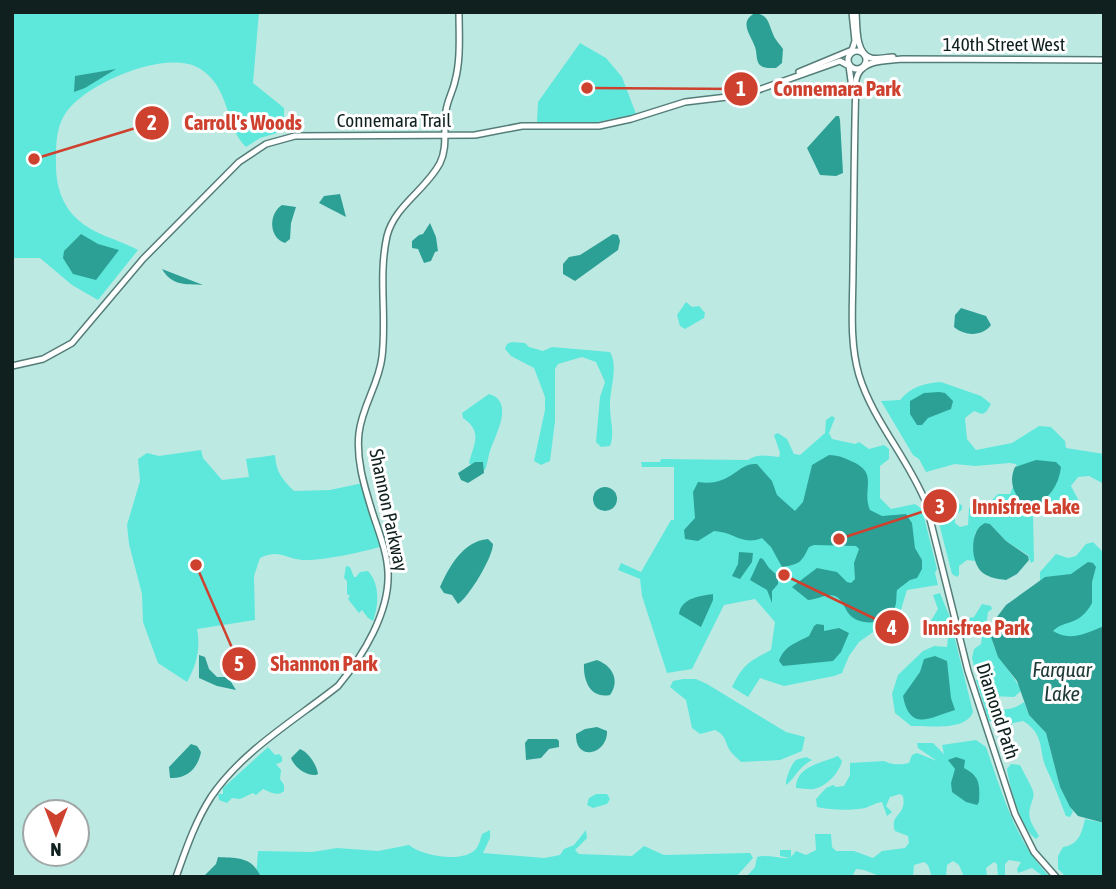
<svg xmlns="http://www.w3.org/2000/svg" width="1116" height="889" viewBox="0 0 1116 889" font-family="'Asap Condensed',sans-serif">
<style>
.green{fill:#5ee8db}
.water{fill:#2da096}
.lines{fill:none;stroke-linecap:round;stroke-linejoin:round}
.minor-casing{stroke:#557d78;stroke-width:8}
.minor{stroke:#fff;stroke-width:5}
.labels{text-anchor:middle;stroke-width:6;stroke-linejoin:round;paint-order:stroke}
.street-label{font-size:19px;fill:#0f201e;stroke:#fff}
.water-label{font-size:21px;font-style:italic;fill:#213a37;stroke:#fff}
.leader{fill:none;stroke:#ce412f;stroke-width:2.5}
.callout-dot{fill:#ce412f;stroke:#fff;stroke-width:2.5}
.mark-label{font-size:21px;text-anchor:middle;font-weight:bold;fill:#fff}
.callout-label{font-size:21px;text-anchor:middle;font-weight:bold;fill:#ce412f;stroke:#fff;stroke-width:6;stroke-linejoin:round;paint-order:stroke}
</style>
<rect width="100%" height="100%" fill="#bde9e3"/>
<g class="green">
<path d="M12,12H259L253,83L284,108V131L260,138L246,147C225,127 231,90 202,70C170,46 83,84 65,114C55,130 56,149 56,166C56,186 62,205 77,219C94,235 118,239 138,250L98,300L72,285L40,258H12Z"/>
<path d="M580,43L606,58L622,77L636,114L597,122H537L538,102Z"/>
<path d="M686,302L692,307L699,306L705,313L704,318L685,329L680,326L677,315Z"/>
<path d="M512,342L525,343L529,347L543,351L552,347L610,352C619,367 609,390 610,407C610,420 615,433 610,446L601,447L596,442L600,397L605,382L596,362L582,357L558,364L555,369V421L550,461L541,465L534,461L545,410V397L534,368L511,356L505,349L507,344Z"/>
<path d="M941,382L981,396L991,404L986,412L982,414L974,411L965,418L967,439L976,450L1012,443L1039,426L1051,427L1065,441L1066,448L1104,454V484L1089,476L1078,477L1071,486L1080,503L1078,506L1046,510L1033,516L1034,561L1031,563L1028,555L1006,541L990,524L975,533V561L967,560L959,566V575L957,577L952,574L933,500L937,498L962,505V509L955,517V523L960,527L968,525L969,508L974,504L986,506L998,494H1010L1019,473L1016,464L1010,463L975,466L955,464L926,472L919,459L913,455L881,401L900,400C911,387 924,383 941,382Z"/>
<path d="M489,394C514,401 497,432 491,448C488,455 488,463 485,470L474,468L469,463C474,443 483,432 463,418L462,413Z"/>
<path d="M832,416L835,418L829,433L832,439L855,444L859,442L869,449L884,445L889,449V459L880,466V498L891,509L915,504L922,509L937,569L935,573L938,585L907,590L900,613L859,642L849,656L842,673L834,676L784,686L760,678L748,697L732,687C744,663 749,662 771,650L775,622L755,599L724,605L692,669L667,673L642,596L640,579L618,570L621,563L641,572L671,520H674V467H642L641,462H660L661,459L748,460C758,453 767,456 779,457L780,453L774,435L778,433L787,439L794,454L800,455L825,433L826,420Z"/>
<path d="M201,450L203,458L222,480L249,477L246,459L275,455C276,472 282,479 294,491L330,490L363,483L383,546C363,552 322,561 302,560C284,558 279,549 260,558L254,576L255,620L197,629C201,648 196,666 187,682L158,663L143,622L142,594L129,544L127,525L140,481L138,459L147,453L159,456Z"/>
<path d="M1093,542L1104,553V634L1050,641L1055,588L1040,580V572L1056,554L1068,558L1076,556L1086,544Z"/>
<path d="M346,566L350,567L354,577H356L360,572L368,571C380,584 379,605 373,621L368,618L362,610L359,613L348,599L350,596L347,594V581L344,578Z"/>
<path d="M940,593L949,615L973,712C965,732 929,725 911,726L895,713L892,694L898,675L923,651L934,646L947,647L948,638L941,632L935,633L928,626L938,609L933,595Z"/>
<path d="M982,604L991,606L992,609L988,612L986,626L992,630C990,655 1012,669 1021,691L1014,697L992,696L990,703C1002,713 1013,710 1024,702L1029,715L1046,733L1060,787L1073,812L1070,817L1066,816C1060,801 1054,784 1047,770C1038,752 1046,735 1023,721L1013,723L1007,730L1004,723L989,721L976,680L988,676L995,667L988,661L979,669L974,667L972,658L974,649L981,644L982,637L976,632L966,637L961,620L974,617Z"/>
<path d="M683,679H696L707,684L786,732L805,737L802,751L780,760L741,762C737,758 731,753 729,749C724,739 726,736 715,730L700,734L692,728L686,700L670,687L673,681Z"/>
<path d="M976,740L986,747C1002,792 1015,842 1050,877H1044L1032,868L1018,873L1017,869L1021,862L1009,860L1005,864V877H998L997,864L994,862L986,868L987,877H964L959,865L953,861L947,865L946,877H932L928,865L924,862L914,865L913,877H882L864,870L856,869L852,877H746L755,867L757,857C769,854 778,859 790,858L780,856V850H791V857L796,851L806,855L816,850L815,834H831L832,847L836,851H854L873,858L882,851L905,848L909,843L908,836L895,831C889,813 907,817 903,796L900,794L890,797L886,806L892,812L887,816L882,802C875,803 871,806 865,808C849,811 832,810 817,807L816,799L826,788L833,785L836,787L844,786L850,775V763L884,761C892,765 900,765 909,763L912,755L917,753L937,761L918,748L917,743H933L944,754L942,745Z"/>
<path d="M268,747L275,755L279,754L282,757V762L276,764L281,770L280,779L284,785V791C277,797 270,792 263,789L256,795L253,793L240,799L232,798L227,803L219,800L218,794H223V788Z"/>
<path d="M838,756L842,761C839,773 827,786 814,789C809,790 802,788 796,788C796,766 822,763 838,756Z"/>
<path d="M806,757L812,760C798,767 794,780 786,785C785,780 791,764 796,760C797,759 804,758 806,757Z"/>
<path d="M1011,764L1020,765C1022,769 1033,789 1033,791C1035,798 1031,802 1030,808C1027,819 1034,827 1039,836L1036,839C1022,831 1009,786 1007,769Z"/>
<path d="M596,794H607L610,799L607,804L593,808L587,805L589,798Z"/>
<path d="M1085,819L1104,823V877H1066L1058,869V856L1063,847C1079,845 1082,832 1085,819Z"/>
<path d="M490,830V838L483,853L544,858L560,855L564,849L574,845L586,830L587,838L575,850L579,854L632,856L644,846L664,855L747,853H750L753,858L736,877H256L258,851L312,852L337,848L378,851L409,845C422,856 461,863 475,850C479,846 480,840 482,834Z"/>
</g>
<g class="water">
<path d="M755,13C769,15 768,23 773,34C775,40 780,44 783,49L782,63L776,68C770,68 763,69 759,64C756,60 757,52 755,47C751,35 738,22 755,13Z"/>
<path d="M116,69L85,88L74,92L75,76Z"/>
<path d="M836,116H839L840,120L843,173L836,176L820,175L807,148Z"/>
<path d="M340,194L346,217L319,203L324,196Z"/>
<path d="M282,205L296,207L291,223L290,239L285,243C269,238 268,214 282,205Z"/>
<path d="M430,223L436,237L438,251L435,252L431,261L424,263L418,249L412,248V241L419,235L423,234Z"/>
<path d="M81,234L98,244L119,250L96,280L73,274L63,258L64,251Z"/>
<path d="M613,234L618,235L620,241L618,250L575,281L563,274V264L569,257L580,255Z"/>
<path d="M162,269L203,285C185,284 172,286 162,269Z"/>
<path d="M961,308L986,316L991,325C982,337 964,336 954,327L955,315Z"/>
<path d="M939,392L945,393L953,401L951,409L928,418L922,425H917L910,414V401L924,393Z"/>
<path d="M829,455C837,455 843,457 851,461C880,473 861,489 870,510L882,516L906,514L912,523L915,548L922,560V569L917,578L910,580L897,590C896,595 897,603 895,607C888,623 865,627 852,617C845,612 844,600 835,596C827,593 816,600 808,600L792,587L817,568L837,572L847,582L851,583L855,579L854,563L859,549L856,546L814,545L809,547C801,563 800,564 782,567L771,547L762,538C741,546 735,532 714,531L698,541L685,539L684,530L695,518L693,492L698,482C732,487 737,462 757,464L772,481L777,495L795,511L803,502L812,465Z"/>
<path d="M1036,460L1056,462L1061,467C1059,486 1048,499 1032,509C1016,501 1007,484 1015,467Z"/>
<path d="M475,462H483L484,473L468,483L461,480L458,473Z"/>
<circle cx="605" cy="499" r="12"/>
<path d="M985,523L990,524L1006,541L1028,556L1029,560L1017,574L1006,580C998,579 990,578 983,573C970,563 969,530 985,523Z"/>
<path d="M488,539L493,544C493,557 469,597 458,604L452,595L444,593L440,587C449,567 463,541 488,539Z"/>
<path d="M739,552L753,553L752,562L740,579L732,576L738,564Z"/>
<path d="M760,558L763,559L769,568L778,576V584L772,591V603L767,590L750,580Z"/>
<path d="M1088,562L1093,563L1096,567L1092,582V603C1079,627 1065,619 1053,631C1070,642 1087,633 1104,626V823L1078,816L1070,807L1060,787L1046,733L1029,715L1017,681L998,657L991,637L994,621L1006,605L1045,577L1071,574Z"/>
<path d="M713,594V600L701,627L679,614C681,598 700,596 713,594Z"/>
<path d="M817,624L824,625V631L839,628L849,633L841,652L833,661L783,666L779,661C784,646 796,643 809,636L814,626Z"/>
<path d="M199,655L205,657L209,669L217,677H228L236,690L217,686L199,678Z"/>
<path d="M935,656L947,661L951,698L955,710C931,717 910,733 903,696L920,672L924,659Z"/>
<path d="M597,660C613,666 620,681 610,695C590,699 583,680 584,664Z"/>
<path d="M597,727L607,731C608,754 575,763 576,734L585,729Z"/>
<path d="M528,739H557L559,741V747L549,749L541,758L526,760L525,743Z"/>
<path d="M191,744L197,746L201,752C198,768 187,779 170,778L169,767Z"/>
<path d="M300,749C308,752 317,765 318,774L316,775C306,776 294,767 291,758Z"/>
<path d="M956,757L965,760L964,768C980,776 980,785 979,802L977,805L966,802L952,792L951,783L955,769L948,760Z"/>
<path d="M218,857C239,858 252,857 261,877H203L216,864Z"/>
</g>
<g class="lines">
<g class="minor-casing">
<g id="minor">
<path d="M856,12C857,25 855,54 871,58C877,60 886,57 893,57"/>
<circle cx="857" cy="60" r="9"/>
<path d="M799,72L852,50L855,41L852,12"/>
<path d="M12,366L43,359L72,343L143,259L239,162L266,144L295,136L475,135L522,126H599L631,119L685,102L744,95L840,61L849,66L852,88"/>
<path d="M176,877C186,849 195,822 211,797C242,751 295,720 338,686C363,656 390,612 388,572C387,551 378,530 372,511C364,485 356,460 359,433C362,406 379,384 382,357C387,317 378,276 387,236C395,205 426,190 440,163C448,147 443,129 446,111C447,101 453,91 455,81C461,59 459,35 459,12"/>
<path d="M1056,877L1034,852L1015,814L968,671L926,503C908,458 873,421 859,375C849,341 853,303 853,268C854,205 854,143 856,80C860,59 886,61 903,59L1104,60"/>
</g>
</g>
<use href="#minor" class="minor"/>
</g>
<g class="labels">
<g class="street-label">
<text x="1004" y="51">140th Street West</text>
<text x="394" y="127">Connemara Trail</text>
<text transform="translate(389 510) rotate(78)" y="7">Shannon Parkway</text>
<text transform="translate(998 711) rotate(72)" y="7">Diamond Path</text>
</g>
<g class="water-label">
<text x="1062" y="677">Farquar<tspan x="1062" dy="24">Lake</tspan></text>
</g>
</g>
<path class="leader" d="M587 88L741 89M34 159L152 123M839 539L940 506M784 575L892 627M196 565L239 664"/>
<g class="callout-dot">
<circle cx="587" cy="88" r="7"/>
<circle cx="34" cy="159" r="7"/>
<circle cx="839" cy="539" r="7"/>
<circle cx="784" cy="575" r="7"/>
<circle cx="196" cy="565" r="7"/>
<circle cx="741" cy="89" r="18"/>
<circle cx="152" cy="123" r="18"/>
<circle cx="940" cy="506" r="18"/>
<circle cx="892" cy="627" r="18"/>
<circle cx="239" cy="664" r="18"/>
</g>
<g class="mark-label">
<text x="741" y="96">1</text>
<text x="152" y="130">2</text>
<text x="940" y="514">3</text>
<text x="892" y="635">4</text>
<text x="239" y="671">5</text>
</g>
<g class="callout-label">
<text x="837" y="96">Connemara Park</text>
<text x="243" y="130">Carroll's Woods</text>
<text x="1026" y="514">Innisfree Lake</text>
<text x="976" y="635">Innisfree Park</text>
<text x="324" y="671">Shannon Park</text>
</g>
<rect width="1116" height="889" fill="none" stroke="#0f201e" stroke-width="28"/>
<g transform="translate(56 833) rotate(180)"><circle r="33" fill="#ffffff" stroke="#9fa6a5" stroke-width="2"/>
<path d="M0-5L12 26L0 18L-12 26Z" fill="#ce412f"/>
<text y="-10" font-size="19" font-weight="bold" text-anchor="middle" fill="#0f201e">N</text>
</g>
</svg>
